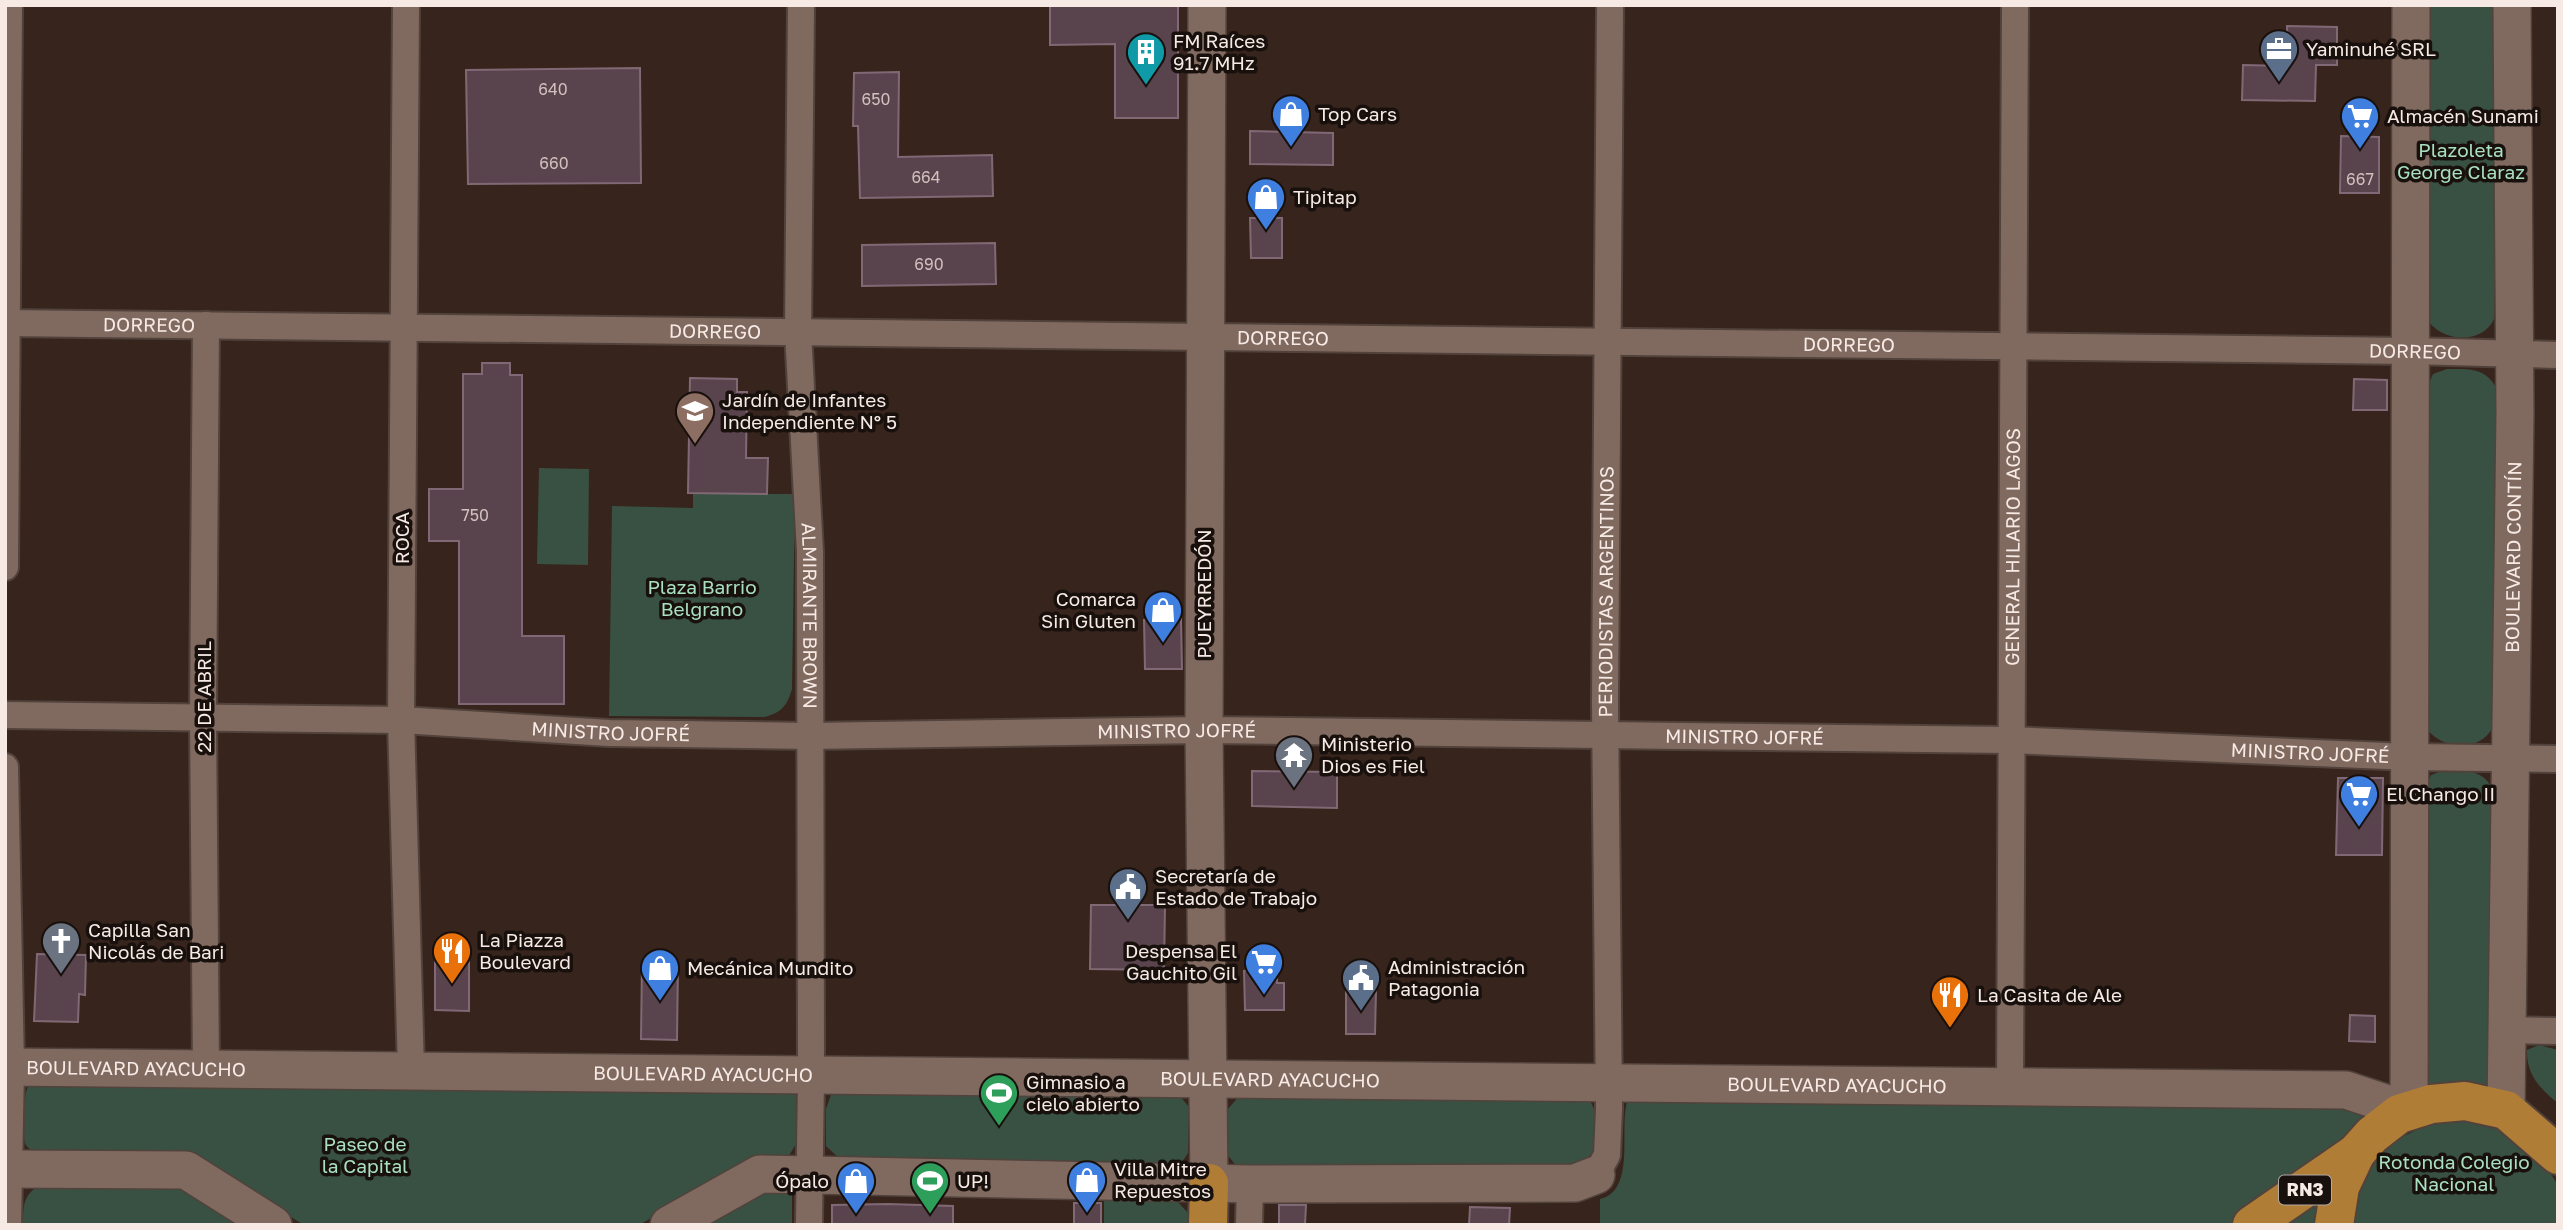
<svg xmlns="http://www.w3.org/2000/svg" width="2563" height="1230" viewBox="0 0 2563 1230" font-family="'Golos Text',sans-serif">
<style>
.green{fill:#395143}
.building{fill:#59444d;stroke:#806974;stroke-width:2}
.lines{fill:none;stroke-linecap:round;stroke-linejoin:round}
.street-casing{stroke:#51423b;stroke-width:30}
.secondary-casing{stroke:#51423b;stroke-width:40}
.highway-casing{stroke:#51423b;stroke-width:42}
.street{stroke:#806a60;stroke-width:26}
.secondary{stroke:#806a60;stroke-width:37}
.highway{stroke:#af7d36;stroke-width:38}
.labels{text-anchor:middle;stroke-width:7;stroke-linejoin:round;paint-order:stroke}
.number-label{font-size:16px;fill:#d0c0be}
.shield{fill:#18100c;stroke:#b4a9a3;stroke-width:2}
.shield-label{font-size:18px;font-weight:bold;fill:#f7eae4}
.poi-label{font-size:19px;fill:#f7eae4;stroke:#18100c;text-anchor:start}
.park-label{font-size:19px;fill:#a9e0c0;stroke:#18100c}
.street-label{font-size:19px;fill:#f7eae4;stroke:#18100c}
</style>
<rect width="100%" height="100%" fill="#37241c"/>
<g class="green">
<path d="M2427,5H2497L2494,319C2482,346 2438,342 2426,317Z"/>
<path d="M2447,369C2470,369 2485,367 2497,389L2493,727C2479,754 2439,750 2424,725L2427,388L2433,374Z"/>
<path d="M539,468L589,469L588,565L537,564Z"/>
<path d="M693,494H795L792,689C787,706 782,712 765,717L609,716L612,506L693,508Z"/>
<path d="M2445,770C2468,771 2485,769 2494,793L2492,1088L2432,1089L2427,1085L2424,790L2431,775Z"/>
<path d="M2539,1045L2558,1050V1103C2540,1089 2526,1074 2527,1050Z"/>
<path d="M29,1084L794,1092L798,1097V1141L788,1157L746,1163L639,1225H304L196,1159L39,1153C33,1151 27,1149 25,1143C22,1132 23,1094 29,1084Z"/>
<path d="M832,1092L1179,1095L1189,1107L1188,1153L1179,1167L841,1160L826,1146V1109Z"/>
<path d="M1240,1095L1588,1098C1602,1116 1598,1149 1586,1167L1238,1168L1226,1153L1227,1110Z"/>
<path d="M1640,1096L2339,1098L2362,1109L2366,1116L2358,1128L2244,1216L2227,1225H1600V1199C1636,1191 1619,1130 1627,1102Z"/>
<path d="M2441,1121H2477L2511,1133L2538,1155L2558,1185V1225H2351C2363,1162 2380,1141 2441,1121Z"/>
<path d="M41,1184H174L244,1225H23C23,1205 23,1195 41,1184Z"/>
<path d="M758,1190L792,1191V1225H698Z"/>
<path d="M1175,1199L1190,1215V1225H1104V1200Z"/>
<path d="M2313,1204L2318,1206V1225H2279Z"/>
</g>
<g class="building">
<path d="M1050,5H1178V118H1115V44L1050,45Z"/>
<path d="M2287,26L2337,27V65H2316L2315,101L2242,100L2243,65L2288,66Z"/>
<path d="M640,68L641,183L468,184L466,70Z"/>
<path d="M899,72L898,157L992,155L993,196L860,198L858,126H853L854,73Z"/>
<path d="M1250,131L1333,133V165L1250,164Z"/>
<path d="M2341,136L2379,137V193H2340Z"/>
<path d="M1250,218H1282V258H1251Z"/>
<path d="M995,243L996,284L862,286V245Z"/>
<path d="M482,363H510V375H522V636H564V704H459V541H429V489H463V374H482Z"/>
<path d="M690,378L737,379V392H747L746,458H768L767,494L688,493Z"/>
<path d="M2354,379L2387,380V410H2353Z"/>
<path d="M1181,619L1182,669H1145L1144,620Z"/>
<path d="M1252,771L1337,772V808L1252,806Z"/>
<path d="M2338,778H2383L2382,855H2336Z"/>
<path d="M1091,905H1165L1164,970L1090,969Z"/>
<path d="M37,954L86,955L85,995L79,994L78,1022L34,1021Z"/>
<path d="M1276,959L1277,983H1284V1010H1245L1244,971Z"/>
<path d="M435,960H469V1011L435,1010Z"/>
<path d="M642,963L678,964L677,1040L641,1039Z"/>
<path d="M1346,990L1376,991L1375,1034H1346Z"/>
<path d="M2350,1015L2375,1016V1042L2349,1041Z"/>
<rect x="1074" y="1203" width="27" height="22"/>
<path d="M888,1204L953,1206V1225H832V1205Z"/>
<path d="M1279,1205H1306L1305,1225H1279Z"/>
<path d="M1470,1207L1510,1208L1509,1225H1469Z"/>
</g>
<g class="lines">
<g class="street-casing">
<g id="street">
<path d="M406,5L401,720L411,1070"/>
<path id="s1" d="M801,5L798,332L810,552L811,1076L809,1225"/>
<path id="s2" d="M5,323L2412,351L2558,355"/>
<path d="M206,325L203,717L206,1069"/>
<path d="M5,567L9,5"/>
<path id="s3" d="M5,715L401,720L609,733L810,736L1204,730L2009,740L2410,757L2558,759"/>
<path d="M5,767L11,1067L8,1225"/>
<path d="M2506,1030L2558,1031"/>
<path id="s4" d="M2010,1089L2015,5"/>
<path id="s5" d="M1596,1175L1607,1155L1609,1109L1605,702L1610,5"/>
<path d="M1249,1225L1250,1184"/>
</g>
</g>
<g class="secondary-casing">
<g id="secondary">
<path d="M1207,5L1204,730L1209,1183"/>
<path id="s6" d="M5,1067L2346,1090L2406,1110"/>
<path d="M2409,1109L2411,5"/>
<path id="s7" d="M2506,1110L2515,412L2512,5"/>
<path d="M5,1169L186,1170L273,1225"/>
<path d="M669,1225L760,1174L1250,1184L1575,1183L1596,1175"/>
</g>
</g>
<g class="highway-casing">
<g id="highway">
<path d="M1208,1225L1209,1183"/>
<path d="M2252,1225L2356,1153L2372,1135L2399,1114L2431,1104L2465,1101L2506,1110L2558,1155"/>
<path d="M2334,1225L2340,1187L2356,1153"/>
</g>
</g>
<use href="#street" class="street"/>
<use href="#secondary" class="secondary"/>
<use href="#highway" class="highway"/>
</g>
<defs>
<g id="office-pin" transform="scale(2.0125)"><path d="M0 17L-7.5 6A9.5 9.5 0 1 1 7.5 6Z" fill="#5c6f8a" stroke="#18100c"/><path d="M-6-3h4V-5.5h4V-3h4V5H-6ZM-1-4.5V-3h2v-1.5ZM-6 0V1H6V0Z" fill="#fff"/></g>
<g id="building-pin" transform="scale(2.0125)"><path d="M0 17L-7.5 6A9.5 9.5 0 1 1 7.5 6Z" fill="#0f9aa8" stroke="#18100c"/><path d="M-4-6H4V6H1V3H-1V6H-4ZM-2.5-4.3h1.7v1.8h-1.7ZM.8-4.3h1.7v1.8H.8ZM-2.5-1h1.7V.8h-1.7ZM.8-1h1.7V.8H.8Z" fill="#fff"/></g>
<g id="shop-pin" transform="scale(2.0125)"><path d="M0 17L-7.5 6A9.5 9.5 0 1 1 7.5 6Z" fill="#3f7fe0" stroke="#18100c"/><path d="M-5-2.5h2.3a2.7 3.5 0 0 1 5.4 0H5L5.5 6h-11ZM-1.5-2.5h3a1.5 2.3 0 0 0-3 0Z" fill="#fff"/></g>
<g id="supermarket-pin" transform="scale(2.0125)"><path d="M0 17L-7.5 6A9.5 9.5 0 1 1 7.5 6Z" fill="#3f7fe0" stroke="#18100c"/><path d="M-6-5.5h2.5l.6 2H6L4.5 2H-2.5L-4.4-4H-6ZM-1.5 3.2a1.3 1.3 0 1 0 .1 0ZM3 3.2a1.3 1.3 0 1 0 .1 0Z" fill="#fff"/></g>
<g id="school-pin" transform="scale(2.0125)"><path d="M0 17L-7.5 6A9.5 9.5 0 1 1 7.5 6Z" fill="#8d6e63" stroke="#18100c"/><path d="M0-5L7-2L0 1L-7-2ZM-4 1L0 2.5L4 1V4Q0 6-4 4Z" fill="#fff"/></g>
<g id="temple-pin" transform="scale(2.0125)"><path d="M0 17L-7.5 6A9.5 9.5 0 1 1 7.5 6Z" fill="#6b7280" stroke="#18100c"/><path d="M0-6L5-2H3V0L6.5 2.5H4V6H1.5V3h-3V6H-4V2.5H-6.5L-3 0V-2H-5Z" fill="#fff"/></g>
<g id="civic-pin" transform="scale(2.0125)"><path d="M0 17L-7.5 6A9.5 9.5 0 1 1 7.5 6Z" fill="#5c6f8a" stroke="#18100c"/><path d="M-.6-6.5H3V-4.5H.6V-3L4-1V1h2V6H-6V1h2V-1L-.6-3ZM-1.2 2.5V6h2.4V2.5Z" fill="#fff"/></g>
<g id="church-pin" transform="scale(2.0125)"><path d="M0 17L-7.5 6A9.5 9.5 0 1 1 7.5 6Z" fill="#6b7280" stroke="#18100c"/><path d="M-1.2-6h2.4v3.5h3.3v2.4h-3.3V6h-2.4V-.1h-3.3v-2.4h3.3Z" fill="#fff"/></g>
<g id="restaurant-pin" transform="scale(2.0125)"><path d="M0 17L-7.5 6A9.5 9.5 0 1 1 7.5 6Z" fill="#e8710a" stroke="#18100c"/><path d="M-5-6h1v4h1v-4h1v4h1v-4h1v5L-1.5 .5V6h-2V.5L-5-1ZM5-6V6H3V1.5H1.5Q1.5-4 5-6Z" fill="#fff"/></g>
<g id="stadium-pin" transform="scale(2.0125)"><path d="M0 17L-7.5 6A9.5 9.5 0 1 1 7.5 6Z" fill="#2e9e5b" stroke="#18100c"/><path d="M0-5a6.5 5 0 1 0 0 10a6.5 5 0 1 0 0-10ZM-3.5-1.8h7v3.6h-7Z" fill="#fff"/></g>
</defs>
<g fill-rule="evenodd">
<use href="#office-pin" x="2279" y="49"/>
<use href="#building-pin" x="1146" y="52"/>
<use href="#shop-pin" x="1291" y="114"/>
<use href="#supermarket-pin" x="2360" y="116"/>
<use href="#shop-pin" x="1266" y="197"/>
<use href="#school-pin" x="695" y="411"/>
<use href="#shop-pin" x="1163" y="610"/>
<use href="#temple-pin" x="1294" y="755"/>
<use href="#supermarket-pin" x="2359" y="794"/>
<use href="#civic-pin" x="1128" y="887"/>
<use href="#church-pin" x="61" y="941"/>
<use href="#restaurant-pin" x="452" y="951"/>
<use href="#supermarket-pin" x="1264" y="962"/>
<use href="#shop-pin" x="660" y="968"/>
<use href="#civic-pin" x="1361" y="978"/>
<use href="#restaurant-pin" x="1950" y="995"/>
<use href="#stadium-pin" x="999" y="1093"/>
<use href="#shop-pin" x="1087" y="1180"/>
<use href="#shop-pin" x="856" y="1181"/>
<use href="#stadium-pin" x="930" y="1181"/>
</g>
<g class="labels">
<g class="number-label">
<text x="553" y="95">640</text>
<text x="876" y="105">650</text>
<text x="554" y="169">660</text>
<text x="926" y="183">664</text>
<text x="2360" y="185">667</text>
<text x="929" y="270">690</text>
<text x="475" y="521">750</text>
</g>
<rect class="shield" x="2279" y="1175.5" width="52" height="29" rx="5"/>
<g class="shield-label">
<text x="2305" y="1196">RN3</text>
</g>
<g class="poi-label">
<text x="1173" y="48">FM Raíces<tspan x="1173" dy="22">91.7 MHz</tspan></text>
<text x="2306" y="56">Yaminuhé SRL</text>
<text x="1318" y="121">Top Cars</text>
<text x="2387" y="123">Almacén Sunami</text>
<text x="1293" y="204">Tipitap</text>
<text x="722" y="407">Jardín de Infantes<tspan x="722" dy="22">Independiente N° 5</tspan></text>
<text x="1136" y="606" text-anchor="end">Comarca<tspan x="1136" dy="22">Sin Gluten</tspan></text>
<text x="1321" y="751">Ministerio<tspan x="1321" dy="22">Dios es Fiel</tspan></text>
<text x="2386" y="801">El Chango II</text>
<text x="1155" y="883">Secretaría de<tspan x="1155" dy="22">Estado de Trabajo</tspan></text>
<text x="88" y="937">Capilla San<tspan x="88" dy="22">Nicolás de Bari</tspan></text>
<text x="479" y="947">La Piazza<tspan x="479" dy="22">Boulevard</tspan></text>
<text x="1237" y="958" text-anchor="end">Despensa El<tspan x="1237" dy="22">Gauchito Gil</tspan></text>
<text x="1388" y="974">Administración<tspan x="1388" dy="22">Patagonia</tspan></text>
<text x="687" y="975">Mecánica Mundito</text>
<text x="1977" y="1002">La Casita de Ale</text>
<text x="1026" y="1089">Gimnasio a<tspan x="1026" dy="22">cielo abierto</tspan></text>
<text x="1114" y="1176">Villa Mitre<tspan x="1114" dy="22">Repuestos</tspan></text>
<text x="829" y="1188" text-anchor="end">Ópalo</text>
<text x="957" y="1188">UP!</text>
</g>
<g class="park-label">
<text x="2461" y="157">Plazoleta<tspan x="2461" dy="22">George Claraz</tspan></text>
<text x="702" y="594">Plaza Barrio<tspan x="702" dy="22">Belgrano</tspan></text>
<text x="365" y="1151">Paseo de<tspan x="365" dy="22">la Capital</tspan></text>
<text x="2454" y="1169">Rotonda Colegio<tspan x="2454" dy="22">Nacional</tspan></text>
</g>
<g class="street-label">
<text dy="7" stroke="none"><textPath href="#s2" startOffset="144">DORREGO</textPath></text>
<text dy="7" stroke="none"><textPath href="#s2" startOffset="710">DORREGO</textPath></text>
<text dy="7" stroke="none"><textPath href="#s2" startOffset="1278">DORREGO</textPath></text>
<text dy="7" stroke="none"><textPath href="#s2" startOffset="1844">DORREGO</textPath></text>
<text dy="7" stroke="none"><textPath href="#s2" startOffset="2410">DORREGO</textPath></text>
<text transform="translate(402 538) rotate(-90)" y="7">ROCA</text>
<text dy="7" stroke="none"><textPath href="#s4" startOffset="542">GENERAL HILARIO LAGOS</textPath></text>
<text dy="7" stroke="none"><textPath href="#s7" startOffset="553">BOULEVARD CONTÍN</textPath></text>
<text dy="7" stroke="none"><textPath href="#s5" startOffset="586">PERIODISTAS ARGENTINOS</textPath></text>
<text transform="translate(1204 594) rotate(-90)" y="7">PUEYRREDÓN</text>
<text dy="7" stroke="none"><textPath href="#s1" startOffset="611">ALMIRANTE BROWN</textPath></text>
<text transform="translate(204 697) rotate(-90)" y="7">22 DE ABRIL</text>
<text dy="7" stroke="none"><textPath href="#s3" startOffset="606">MINISTRO JOFRÉ</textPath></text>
<text dy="7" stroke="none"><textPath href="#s3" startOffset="1172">MINISTRO JOFRÉ</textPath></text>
<text dy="7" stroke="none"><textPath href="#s3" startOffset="1740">MINISTRO JOFRÉ</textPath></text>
<text dy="7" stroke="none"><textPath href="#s3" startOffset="2306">MINISTRO JOFRÉ</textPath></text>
<text dy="7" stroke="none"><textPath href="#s6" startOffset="131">BOULEVARD AYACUCHO</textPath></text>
<text dy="7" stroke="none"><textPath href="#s6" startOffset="698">BOULEVARD AYACUCHO</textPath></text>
<text dy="7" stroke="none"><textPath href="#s6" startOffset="1265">BOULEVARD AYACUCHO</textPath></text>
<text dy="7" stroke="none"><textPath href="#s6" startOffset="1832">BOULEVARD AYACUCHO</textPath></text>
</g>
</g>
<rect width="2563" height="1230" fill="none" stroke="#f7eae4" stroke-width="14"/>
</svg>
